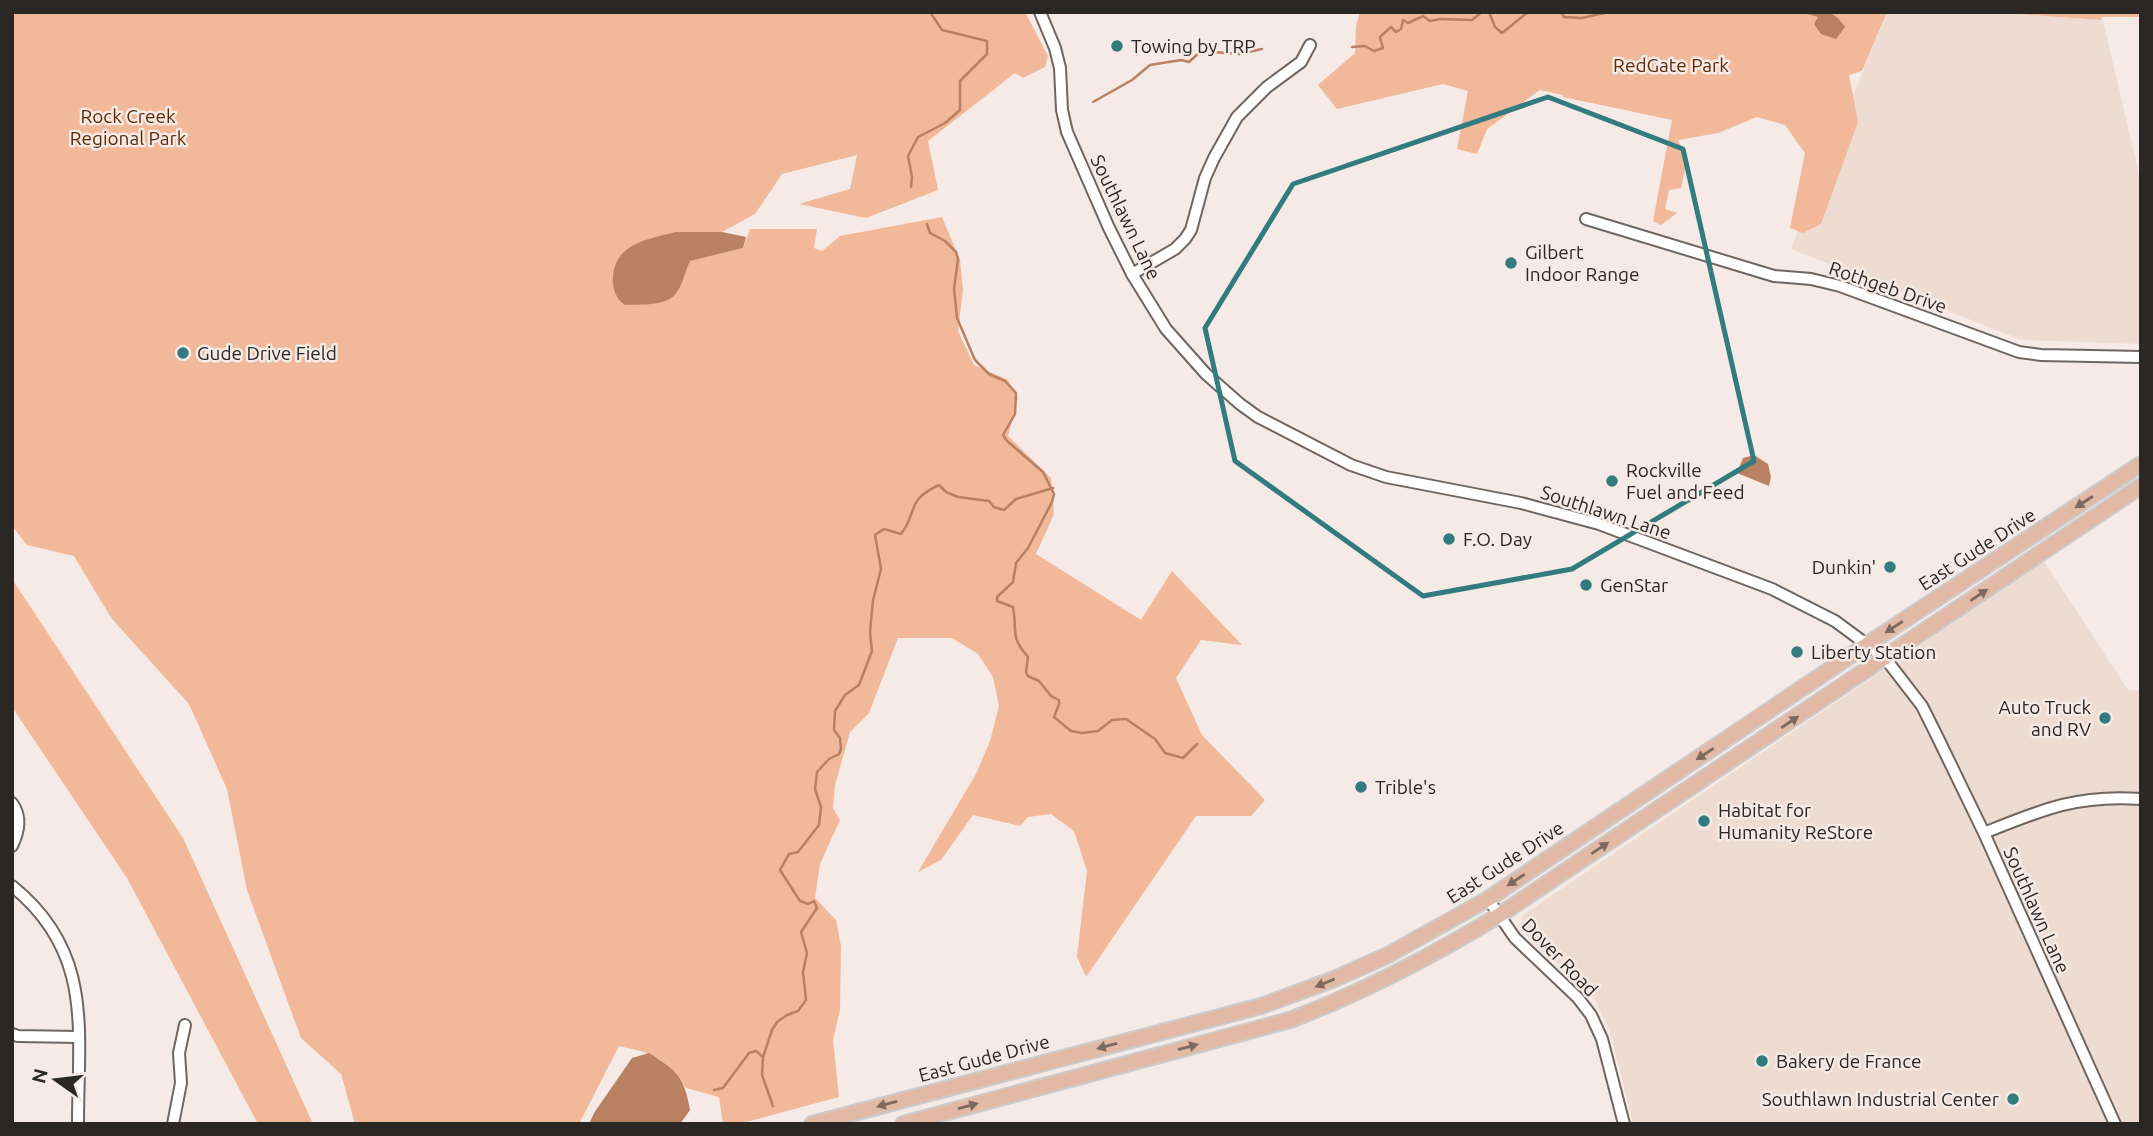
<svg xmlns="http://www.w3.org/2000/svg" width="2153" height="1136" viewBox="0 0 2153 1136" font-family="Ubuntu,sans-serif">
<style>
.built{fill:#eedcd2}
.green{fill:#f1b89a}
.water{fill:#b98162}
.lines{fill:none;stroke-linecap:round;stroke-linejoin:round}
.stream{stroke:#b98162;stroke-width:2.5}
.minor-casing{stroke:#6f6661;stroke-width:14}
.major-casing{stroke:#cccbcb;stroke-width:18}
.minor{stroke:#fff;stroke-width:10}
.major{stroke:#e2b9a4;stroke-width:14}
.oneway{fill:#7d695e}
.marked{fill:none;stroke:#327b7e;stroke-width:5;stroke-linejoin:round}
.poi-dot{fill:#327b7e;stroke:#f5eae5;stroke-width:2.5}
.labels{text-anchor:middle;stroke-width:5;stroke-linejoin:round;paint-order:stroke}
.poi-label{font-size:19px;fill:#2b2725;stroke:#f5eae5;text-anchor:start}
.park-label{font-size:19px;fill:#602a05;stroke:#f5eae5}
.street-label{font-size:19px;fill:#2b2725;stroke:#f5eae5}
</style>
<rect width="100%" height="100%" fill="#f5eae5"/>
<g class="built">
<path d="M1887,12H1990L2100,20L2102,17L2141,182V344L2022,340L1791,249Z"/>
<path d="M2044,561L2128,690L2141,691V1124H1633L1613,1043L1608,1027L1595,1000L1579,980L1539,949L1525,933L1520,925L1523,915Z"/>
</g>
<g class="green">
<path d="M12,12H1025L1048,56L1045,67L1023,78L1015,73L928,141L938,190L866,218L799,204L850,189L857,155L782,174L755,214L722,232H676L677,293L689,261L743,248L750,229H817L814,248L822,251L840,236L942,217L960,260L963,290L958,331L974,365L1008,380L1018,398L1008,436L1051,478L1054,514L1036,554L1141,620L1172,571L1242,645L1201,640L1176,678L1202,735L1265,800L1251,816H1196L1086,977L1077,957L1087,871L1074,831L1051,814L1028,817L1020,826L973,815L941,860L918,872L976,774L990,741L999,706L993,677L978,654L952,638H898L869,713L850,732L835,785L833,808L840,820L820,864L815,898L836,920L841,946L840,1010L833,1040L839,1097L739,1124H723L719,1097L686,1088C665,1057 655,1054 619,1046L579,1124H355L341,1074L301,1038L247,890L227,789L189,704L112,619L74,556L27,545L12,526Z"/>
<path d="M1360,12H1887L1862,71L1849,75L1858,122L1821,224L1803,233L1790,228L1805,153L1785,125L1757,117L1718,133L1678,140L1687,161L1681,188L1669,190L1665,209L1677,213L1661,225L1653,221L1672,120L1563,97V95L1540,90L1487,129L1477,154L1457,149L1468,91L1443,84L1337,109L1318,85L1355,53L1356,26Z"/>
<path d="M1990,12H2141V17H2102L2100,20Z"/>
<path d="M12,579L183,838L313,1124H258L127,878L12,707Z"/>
</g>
<g class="water">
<path d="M1800,12C1822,12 1832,7 1845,27L1836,39L1821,34L1814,24L1818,17Z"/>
<path d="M676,232H722L746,237L743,248L690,261C685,271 683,284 677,292C668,307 639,304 625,305C615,298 612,287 613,276C616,243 649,239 676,232Z"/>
<path d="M1754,455L1768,464L1771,477L1769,486L1737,473L1743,458Z"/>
<path d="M649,1053C676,1070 684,1076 690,1110L680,1124H589L594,1113L632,1058Z"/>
</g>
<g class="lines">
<g class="stream">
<path d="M1489,12L1495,27L1502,33L1528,12"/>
<path d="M1561,12L1564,17L1582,18L1609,12"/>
<path d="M1352,47L1365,46L1374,51L1383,48L1380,37L1391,27L1396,32L1401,29L1403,20L1408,23L1423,16L1430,21L1440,19L1472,20L1482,12"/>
<path d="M1093,102L1132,80L1150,65L1181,60L1189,62L1201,51L1239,54L1262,49"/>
<path d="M911,187L912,177L908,156L918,137L945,123L960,110V81L987,54V41L942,30L930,12"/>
<path d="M927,224L930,233L945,241L956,252L958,259L954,289L957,318L975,360L989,374L1005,381L1016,393L1015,414L1003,435L1007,441L1043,472L1054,494L1052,502L1028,548L1016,563L1013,582L997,597V601L1013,607C1018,633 1009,635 1028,657L1026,672L1028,676L1039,681L1051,696L1059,700V704L1054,717L1071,731L1082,733L1098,731L1112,720L1126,719L1155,739L1165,753L1183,758L1197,744"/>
<path d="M714,1090L723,1088L749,1053L756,1051L763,1057"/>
<path d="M773,1106L762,1075L763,1057L772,1030L777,1022L787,1015L798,1011L806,1000L803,972L807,953L801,932L817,908L814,901L808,904L800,901L780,870L789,854L798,852L819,825L821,807L815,789L817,772L829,759L839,754L841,749L840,738L834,730L835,711L845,695L859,685L872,651L870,632L873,600L881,569L875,535L884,529L901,534C919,510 905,501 939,485L946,492L958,497L989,501L994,507L1004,510L1016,499L1053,488"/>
</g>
<g class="minor-casing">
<g id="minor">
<path d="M1040,12L1055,48L1060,68L1062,110L1067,132L1109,228L1132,274L1166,329L1206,374L1240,404L1258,417L1351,465L1386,477L1521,503L1599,524L1772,589L1835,621L1885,658L1922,706L1936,734L1984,833L2115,1124"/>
<path d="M1586,219L1774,276L1811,279L1840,286L2019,352L2041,355L2141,357"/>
<path d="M1132,274L1175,249L1185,239L1191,230L1205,178L1214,158L1237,117L1267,87L1301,62L1310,45"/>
<path d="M12,803C22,817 19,831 12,846"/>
<path d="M1984,833C2041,810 2078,794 2141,799"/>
<path d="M12,886C94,952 78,1030 78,1124"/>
<path d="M1488,899L1515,938L1578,998L1591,1015L1602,1039L1624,1124"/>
<path d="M12,1034L18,1036L78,1037"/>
<path d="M173,1124L181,1083L179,1053L185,1025"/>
</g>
</g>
<g class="major-casing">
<g id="major">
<path d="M812,1124L1261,1006L1332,980L1388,955L1488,899L1868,644L2141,464"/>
<path d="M903,1124L1290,1020C1364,992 1432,956 1498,916L2141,486"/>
</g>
</g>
<use href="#minor" class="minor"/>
<use href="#major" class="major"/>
</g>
<defs><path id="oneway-solid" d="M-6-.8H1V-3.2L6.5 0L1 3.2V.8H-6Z" transform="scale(1.75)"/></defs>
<g class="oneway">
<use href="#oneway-solid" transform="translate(2084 502) rotate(147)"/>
<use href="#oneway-solid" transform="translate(1979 595) rotate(-34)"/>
<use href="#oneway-solid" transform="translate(1894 627) rotate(147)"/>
<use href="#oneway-solid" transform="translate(1790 722) rotate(-34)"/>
<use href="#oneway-solid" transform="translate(1705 754) rotate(146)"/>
<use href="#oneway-solid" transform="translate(1600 848) rotate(-34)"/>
<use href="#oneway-solid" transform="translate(1516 880) rotate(146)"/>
<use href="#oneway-solid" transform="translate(1325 983) rotate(158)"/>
<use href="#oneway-solid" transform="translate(1107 1046) rotate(165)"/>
<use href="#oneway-solid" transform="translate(1188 1047) rotate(-15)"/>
<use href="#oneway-solid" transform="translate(887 1104) rotate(165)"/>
<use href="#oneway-solid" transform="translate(968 1106) rotate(-15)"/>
</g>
<path class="marked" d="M1548,97L1683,149L1754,461L1572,569L1423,596L1235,461L1205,328L1293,184Z"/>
<g class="poi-dot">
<circle cx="1117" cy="46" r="7"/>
<circle cx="1511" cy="263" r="7"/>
<circle cx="183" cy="353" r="7"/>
<circle cx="1612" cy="481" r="7"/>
<circle cx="1449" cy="539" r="7"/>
<circle cx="1890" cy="567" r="7"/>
<circle cx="1586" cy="585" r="7"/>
<circle cx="1797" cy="652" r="7"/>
<circle cx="2105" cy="718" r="7"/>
<circle cx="1361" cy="787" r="7"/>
<circle cx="1704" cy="821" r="7"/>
<circle cx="1762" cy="1061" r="7"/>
<circle cx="2013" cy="1099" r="7"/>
</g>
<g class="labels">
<g class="poi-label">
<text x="1131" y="53">Towing by TRP</text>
<text x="1525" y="259">Gilbert<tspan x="1525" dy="22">Indoor Range</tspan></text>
<text x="197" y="360">Gude Drive Field</text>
<text x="1626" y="477">Rockville<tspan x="1626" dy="22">Fuel and Feed</tspan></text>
<text x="1463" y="546">F.O. Day</text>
<text x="1876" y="574" text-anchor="end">Dunkin'</text>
<text x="1600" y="592">GenStar</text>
<text x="1811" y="659">Liberty Station</text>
<text x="2091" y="714" text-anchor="end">Auto Truck<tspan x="2091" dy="22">and RV</tspan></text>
<text x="1375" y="794">Trible's</text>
<text x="1718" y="817">Habitat for<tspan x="1718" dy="22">Humanity ReStore</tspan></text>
<text x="1776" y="1068">Bakery de France</text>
<text x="1999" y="1106" text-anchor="end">Southlawn Industrial Center</text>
</g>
<g class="park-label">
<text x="1671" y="72">RedGate Park</text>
<text x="128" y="123">Rock Creek<tspan x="128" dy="22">Regional Park</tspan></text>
</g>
<g class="street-label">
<text transform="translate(1126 217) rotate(64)" y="7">Southlawn Lane</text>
<text transform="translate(1888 287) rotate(19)" y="7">Rothgeb Drive</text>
<text transform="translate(1606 512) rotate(18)" y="7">Southlawn Lane</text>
<text transform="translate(1977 549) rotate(-33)" y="7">East Gude Drive</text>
<text transform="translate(1505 862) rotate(-33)" y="7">East Gude Drive</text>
<text transform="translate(2037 910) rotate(66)" y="7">Southlawn Lane</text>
<text transform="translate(1560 957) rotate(46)" y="7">Dover Road</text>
<text transform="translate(984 1058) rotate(-15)" y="7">East Gude Drive</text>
</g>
</g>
<rect width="2153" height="1136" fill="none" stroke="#2b2725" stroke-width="28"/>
<g transform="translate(56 1080) rotate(284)" stroke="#f5eae5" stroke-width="5" paint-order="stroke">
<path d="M0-5L12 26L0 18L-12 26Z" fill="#2b2725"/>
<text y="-10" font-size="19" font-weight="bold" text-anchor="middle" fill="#2b2725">N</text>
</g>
</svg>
